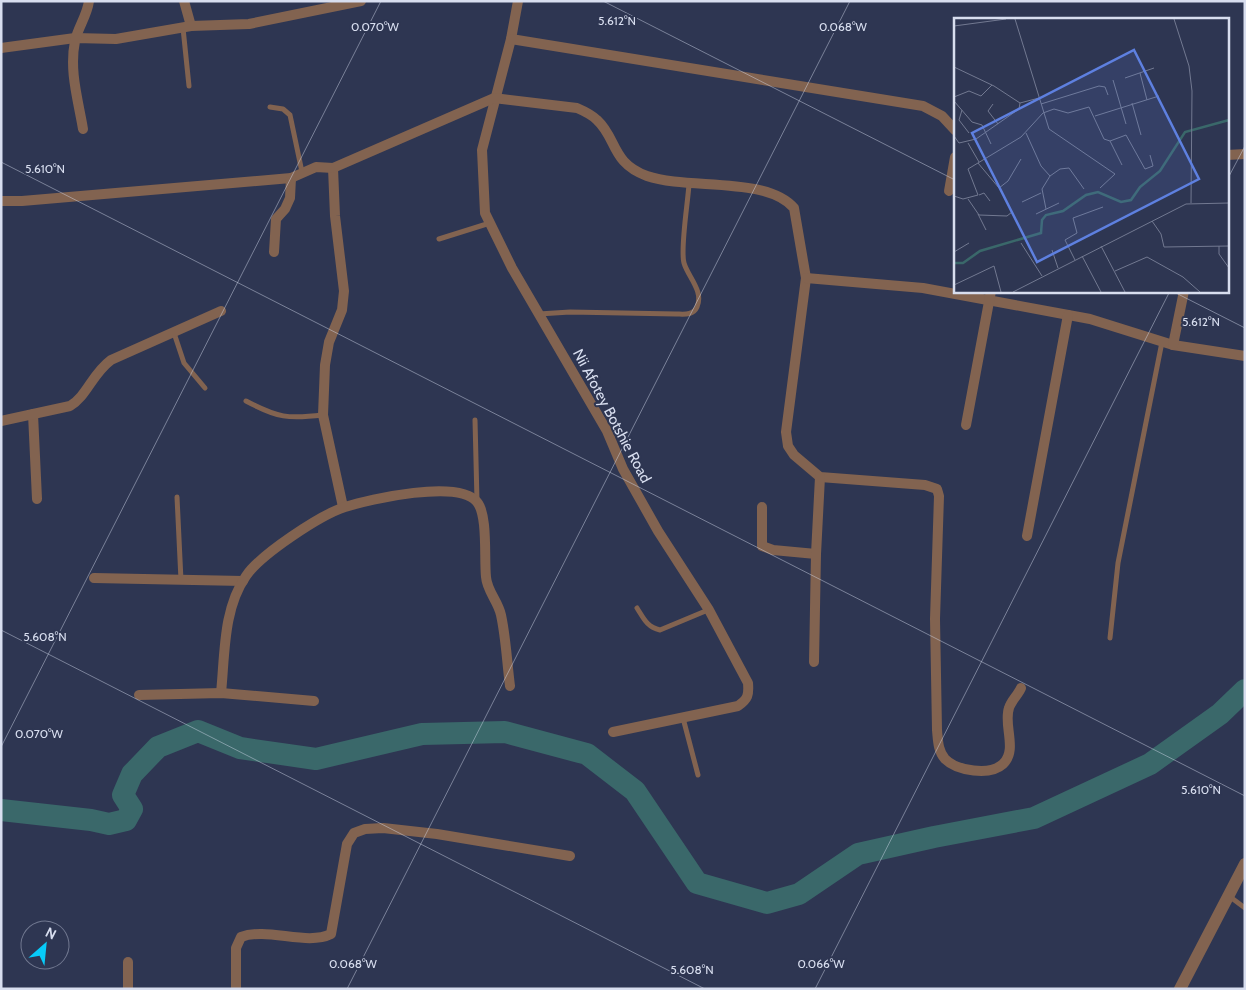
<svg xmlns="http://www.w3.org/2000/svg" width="1246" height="990" viewBox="0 0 1246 990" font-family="Cabin,sans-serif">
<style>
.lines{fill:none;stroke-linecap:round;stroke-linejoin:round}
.river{stroke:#3a686a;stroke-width:22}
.service{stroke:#826350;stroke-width:5}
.minor{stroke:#826350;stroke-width:10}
.tertiary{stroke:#826350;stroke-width:12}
.ticks{fill:none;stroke:#d8deef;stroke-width:1;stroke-opacity:0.45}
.labels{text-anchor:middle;stroke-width:4;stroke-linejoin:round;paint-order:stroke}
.street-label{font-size:15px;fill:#d8deef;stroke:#2e3652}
.inset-river{fill:none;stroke:#3a686a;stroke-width:2.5}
.inset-road{fill:none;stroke:#727991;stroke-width:1}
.view{fill:#5e80e0;fill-opacity:0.15;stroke:#5e80e0;stroke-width:2.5}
.inset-edge{fill:none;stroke:#d8deef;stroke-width:2.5}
.ticks-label{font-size:12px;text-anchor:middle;fill:#d8deef;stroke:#2e3652;stroke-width:4;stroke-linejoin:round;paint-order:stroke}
</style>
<rect width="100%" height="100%" fill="#2e3652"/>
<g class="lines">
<path class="river" d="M1,810L91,820L109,824L126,820L132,809L123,795L132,774L158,747L198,731L240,748L316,759L422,734L505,732L587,754L635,791L697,883L767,903L799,894L858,854L934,837L1034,818L1150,764L1220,714L1245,690"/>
<g class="service">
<path d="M183,28L189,86"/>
<path d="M270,107L283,109L290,115L302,172"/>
<path d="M439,239L490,223"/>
<path d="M539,314L570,312L676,314C683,314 693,316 697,307C704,291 688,277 684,263C680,249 688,202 689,184"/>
<path d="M174,333L184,363L205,388"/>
<path d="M246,401C278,418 288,419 323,415"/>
<path d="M475,420L477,501"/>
<path d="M177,497L181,580"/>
<path d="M637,608C644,619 647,627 660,630L708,610"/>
<path d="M1110,638L1118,563L1162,342"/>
<path d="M683,718L698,775"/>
<path d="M1229,896L1245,908"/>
</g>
<g class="minor">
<path d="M184,1L191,26"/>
<path d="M518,1L511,39L482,150L485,213L512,268L607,431L623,469L658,531L709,610L748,683C749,695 748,699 738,706L613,732"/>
<path d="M511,39L923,106L942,116L955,130"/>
<path d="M1,48L75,38L116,39L191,26L249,24L361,1"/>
<path d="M83,129C78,99 69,71 75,41C78,27 87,16 89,1"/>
<path d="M1227,155L1245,154"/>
<path d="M333,168L335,216L344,291L342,310L329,342L325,365L323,415L343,507"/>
<path d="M949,191L955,157"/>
<path d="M1,201H22L291,178L316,167L333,168L494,98L577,108C584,111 591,114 597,120C617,138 611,163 647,176C688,190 767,176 794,208L806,278L786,432L788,446L794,455L820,477L925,485L937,489L939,496L935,619L937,730C938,741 938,751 945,759C957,771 990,776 1003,764C1018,750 1003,725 1009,708C1011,701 1018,695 1021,688"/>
<path d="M274,252L276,219L285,209L290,198L291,178"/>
<path d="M806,278L923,288L1090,319L1173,345L1245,356"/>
<path d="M1173,345L1184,291"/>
<path d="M33,414L37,499"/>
<path d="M1,421L70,406C87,396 92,374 111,360L221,311"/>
<path d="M966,425L991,291"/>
<path d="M762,507V546L773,550L816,554"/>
<path d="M1027,536L1068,315"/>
<path d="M94,578L243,581"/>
<path d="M814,662L816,554L820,477"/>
<path d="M221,693C225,654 223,609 246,576C260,555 320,515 345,507C370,499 459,479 477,502C488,515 484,558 486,577C487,591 498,601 501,615C506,638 507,663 510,686"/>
<path d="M139,695L221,693L314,701"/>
<path d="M128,962V989"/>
<path d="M236,989V948L241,937C267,927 307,946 331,934L347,844L354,833L365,829L383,828L437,834L570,856"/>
</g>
<path class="tertiary" d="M1180,989L1245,864"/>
</g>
<path class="ticks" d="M603,1L955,180M1,162L1245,796M1227,180L1245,146M1172,291L1245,328M1,630L705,989M1,747L381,1M347,989L850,1M815,989L1170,291"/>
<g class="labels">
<g class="street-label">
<text transform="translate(612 416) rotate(62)" y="5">Nii Afotey Botshie Road</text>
</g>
</g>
<g transform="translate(954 18)">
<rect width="275" height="275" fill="#2e3652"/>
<path class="inset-river" d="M0,245H9L26,233L87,215L88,202L92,197L109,193L132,177L144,174L167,184L177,182L186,169L206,153L231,114L275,102"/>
<path class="inset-road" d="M61,1L95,111L161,156L146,170M220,1L235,48L238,73L237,185M0,8L52,1M0,49L40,68L66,85M186,55L193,82M171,60L200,50M159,62L172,106M0,79L15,73L27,78L38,67M0,83L18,104L28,107L37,126M66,85L85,80M178,85L187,117M39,86L34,93L44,106M87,86L145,68L151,69L154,77M8,92L5,102L15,115M141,98L205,78M72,115L87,148L96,158M0,118L5,125L22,121L65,91L66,85M156,123L168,147M14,125L25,144M24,145L45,170L54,163L67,141M25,177L30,175L36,183M0,178L9,181L24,177L14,151L67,119L89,95L100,91L114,95L135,89L150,121L156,123L172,117L191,151L199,148L196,137M14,181L25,197L53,198L58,194M68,184L87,175M92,191L88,171L96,158L106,151L115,150L130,171M24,196L32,212M82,196L105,185M198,203L207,216L210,229L275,228M67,225L88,258M147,228L171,274M265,228V236L275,250M98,232L104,250M0,234L15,225M128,238L147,274M121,242L111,222L123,215L119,200L149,189M161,253L193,239L229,259L246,274M0,267L40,248L47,274M59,274L232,186L275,185"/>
<path class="view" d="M180,32L245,161L83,244L18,115Z"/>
<rect width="275" height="275" class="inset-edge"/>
</g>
<g class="ticks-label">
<text x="617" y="25">5.612°N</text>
<text x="375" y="31">0.070°W</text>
<text x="843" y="31">0.068°W</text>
<text x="45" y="173">5.610°N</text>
<text x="1201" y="326">5.612°N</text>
<text x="45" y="641">5.608°N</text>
<text x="39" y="738">0.070°W</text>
<text x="1201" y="794">5.610°N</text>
<text x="353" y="968">0.068°W</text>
<text x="821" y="968">0.066°W</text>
<text x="692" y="974">5.608°N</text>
</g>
<rect width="1246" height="990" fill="none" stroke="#d8deef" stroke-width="5"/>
<g transform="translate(45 945) rotate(27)"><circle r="24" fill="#2e3652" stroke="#727991"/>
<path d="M0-4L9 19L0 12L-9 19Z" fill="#07cbf9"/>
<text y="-8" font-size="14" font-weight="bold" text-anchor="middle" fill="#d8deef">N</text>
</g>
</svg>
